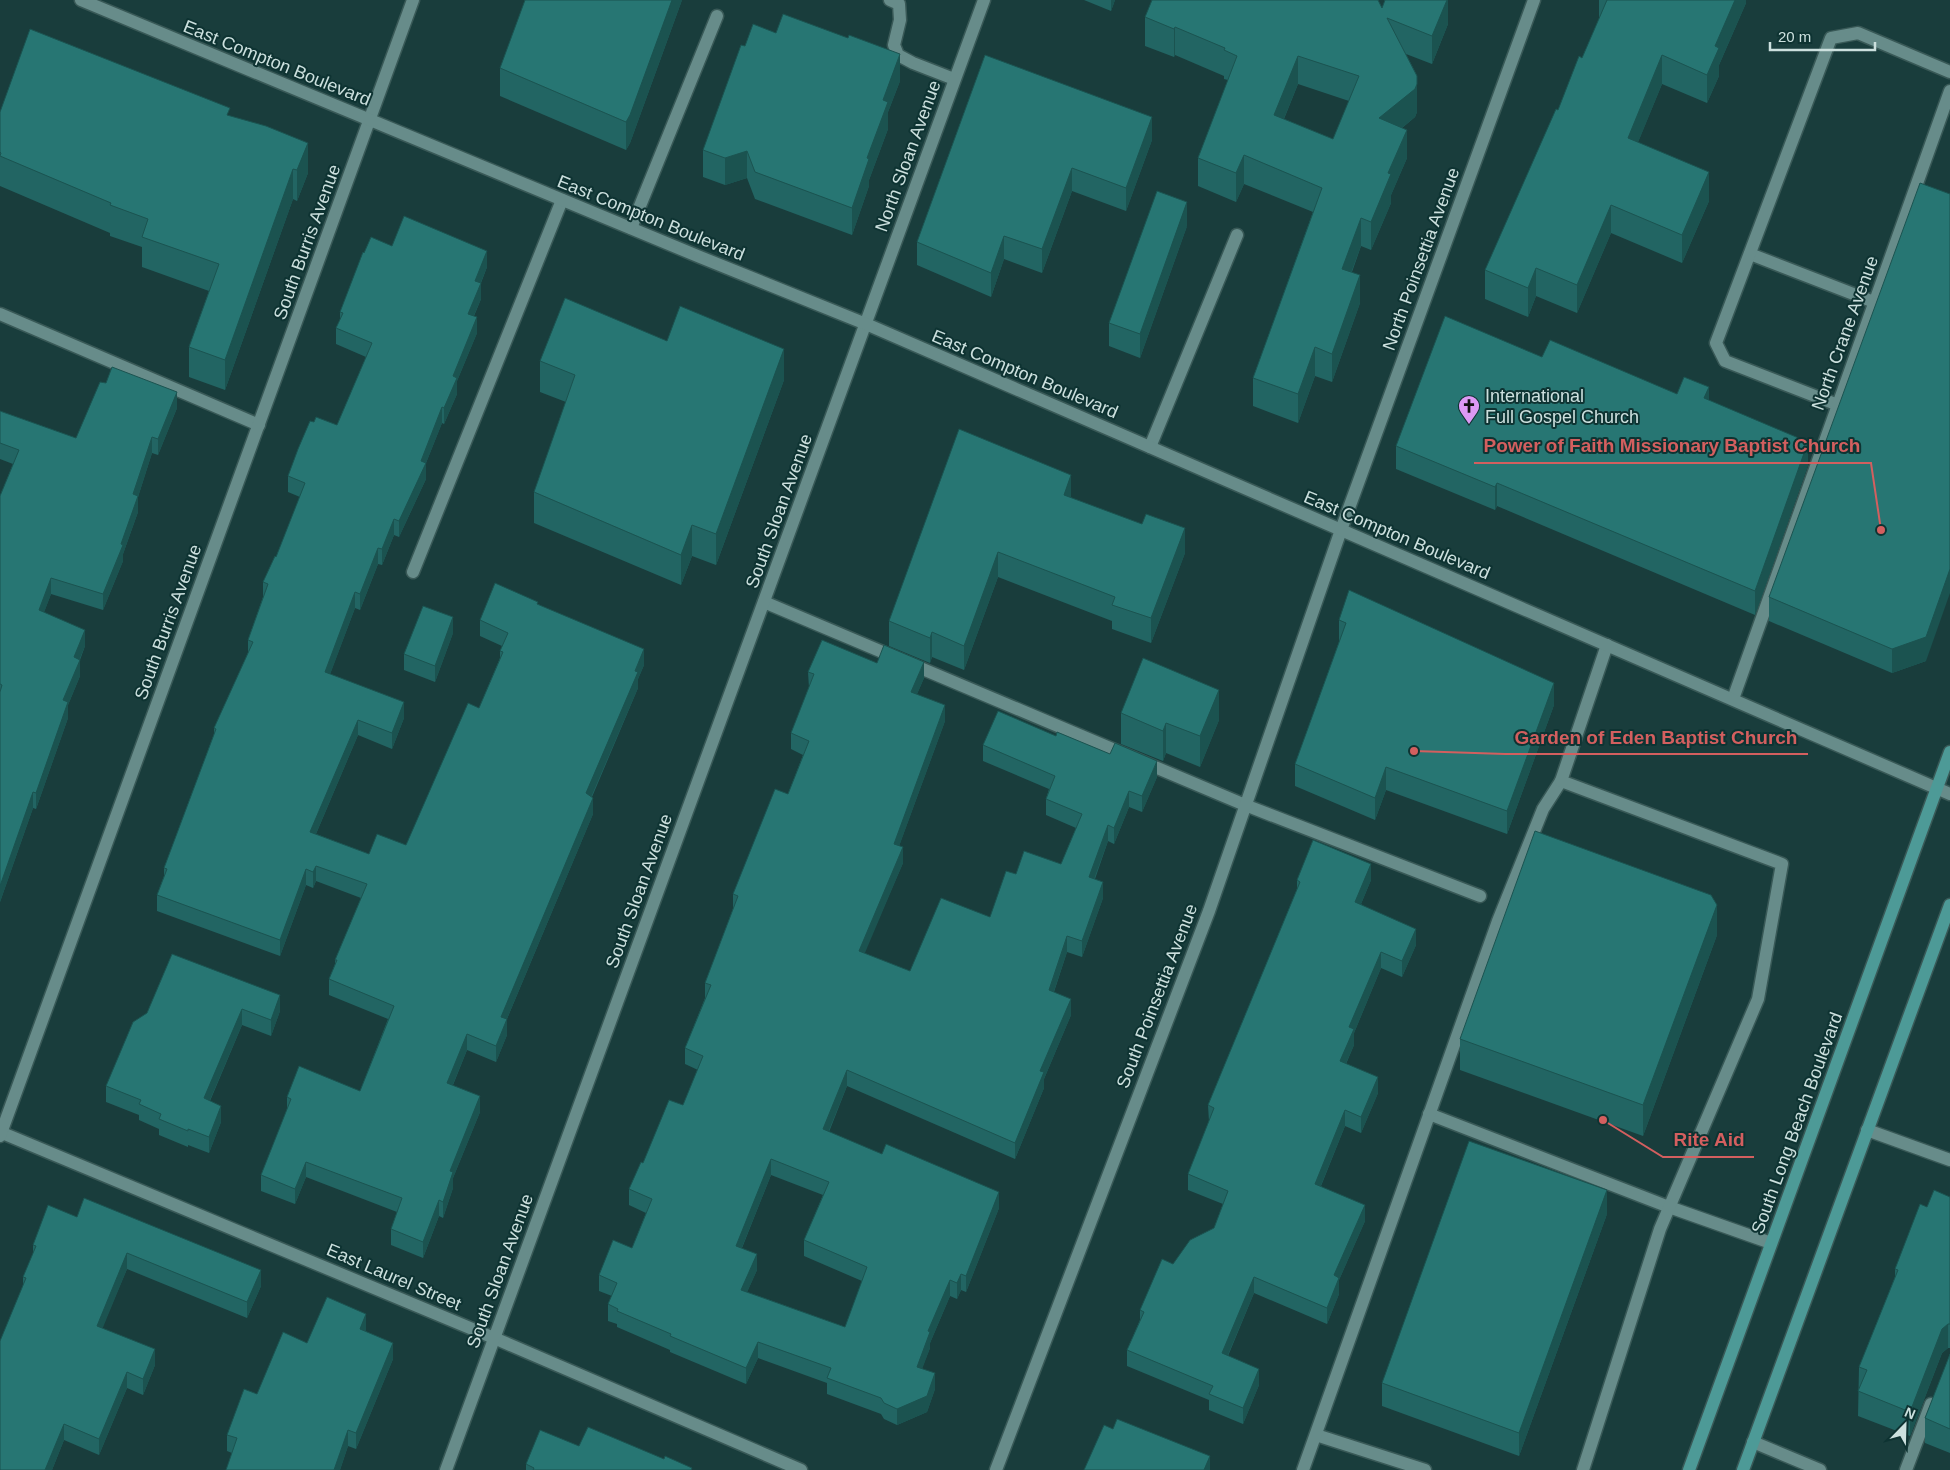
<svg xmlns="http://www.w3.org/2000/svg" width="1950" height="1470" viewBox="0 0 1950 1470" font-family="Arial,sans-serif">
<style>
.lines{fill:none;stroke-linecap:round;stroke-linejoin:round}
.service-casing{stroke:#395957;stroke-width:15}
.minor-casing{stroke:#395957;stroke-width:15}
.secondary-casing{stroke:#395957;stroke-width:15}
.primary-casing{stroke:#395957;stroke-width:15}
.service{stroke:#678c8a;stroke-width:12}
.minor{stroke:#678c8a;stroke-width:12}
.secondary{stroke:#678c8a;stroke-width:12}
.primary{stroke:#4d9a97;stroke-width:12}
.wall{fill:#226563;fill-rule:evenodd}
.shaded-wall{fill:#1b5350}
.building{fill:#277673;stroke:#1b5350;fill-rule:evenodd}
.labels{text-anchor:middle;stroke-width:4;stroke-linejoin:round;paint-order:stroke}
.street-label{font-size:18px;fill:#cce0de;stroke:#0e3332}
.poi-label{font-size:18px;fill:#cce0de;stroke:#0e3332;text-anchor:start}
.leader{fill:none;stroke:#d35f5f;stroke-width:2}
.callout-dot{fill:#d35f5f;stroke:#0e3332;stroke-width:2}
.callout-label{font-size:19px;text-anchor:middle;font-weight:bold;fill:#d35f5f;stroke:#0e3332;stroke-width:4;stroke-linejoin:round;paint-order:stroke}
</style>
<rect width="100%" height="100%" fill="#193d3c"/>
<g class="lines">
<g class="service-casing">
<g id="service">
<path d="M890,0L899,4L900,20L894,45L898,55L913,63L954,79"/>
<path d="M631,228L717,16"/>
<path d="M1750,254L1874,302"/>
<path d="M0,314L259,425"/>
<path d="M1838,405L1725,361L1716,343L1831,38L1858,33L1950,72"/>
<path d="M1150,447L1237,235"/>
<path d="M413,572L562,200"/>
<path d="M764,602L1245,805L1480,896"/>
<path d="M1429,1114L1669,1207L1771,1243"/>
<path d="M1867,1130L1950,1160"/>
<path d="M1316,1435L1425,1470"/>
<path d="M1753,1442L1820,1470"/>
<path d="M1303,1470L1498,921L1543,809L1561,781"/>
<path d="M1583,1470L1660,1229L1758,999L1782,864L1561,781L1607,645"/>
<path d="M1906,1470L1931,1404"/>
</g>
</g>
<g class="minor-casing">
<g id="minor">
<path d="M1733,699L1950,91"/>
<path d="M0,1132L494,1338L801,1470"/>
<path d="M0,1136L413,0"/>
<path d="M446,1470L984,0"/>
<path d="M996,1470L1209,911L1341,530L1534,0"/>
</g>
</g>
<g class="secondary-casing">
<path id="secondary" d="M81,0L700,257L866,324L1950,794"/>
</g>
<g class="primary-casing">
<g id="primary">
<path d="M1689,1470L1950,752"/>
<path d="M1743,1470L1950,905"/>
</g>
</g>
<use href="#service" class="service"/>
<use href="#minor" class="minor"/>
<use href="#secondary" class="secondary"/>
<use href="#primary" class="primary"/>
</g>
<g class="wall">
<path d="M682,0L630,143L626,150L500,96V68Z"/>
<path d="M1084,0H1115L1111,11Z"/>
<path d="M1448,0V24L1432,64L1406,54L1417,76V112L1415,117L1402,128L1407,158L1391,195V203L1371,250L1361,246L1352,272L1360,303L1332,382L1315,376L1298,423L1253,406V378L1313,212L1244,184L1236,202L1198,186V158L1228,80L1224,79V76L1175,55L1174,57L1145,46V17L1382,8ZM1298,84L1349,101L1333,139L1284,119Z"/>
<path d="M1599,0H1746V3L1719,65V76L1707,103L1662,84L1638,142L1709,201L1682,263L1611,233L1577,313L1536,296L1528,317L1485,299V270L1558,110L1582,58L1599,19Z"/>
<path d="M985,55L1152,140L1126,211L1072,191L1042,273L1004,259L991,297L917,265V242Z"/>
<path d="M900,81L888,112V129L869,180V186L852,235L755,199L747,178L725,185L703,177V150Z"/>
<path d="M0,112L230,116L308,173L297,201L293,199L225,390L189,377V347L209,291L142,267V247L110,236V233L0,186Z"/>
<path d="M1187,226L1140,358L1109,346V323Z"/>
<path d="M392,246L487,267L481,283V299L474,316L477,333L457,381V394L444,424L442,423L426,463V479L399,537L394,535L382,565L378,564L360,610L355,608L330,674L404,718L392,749L358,735L316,834L369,854L406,845L479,708L500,658V651L502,646L480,636V620L538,604L644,665L638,679V688L592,797L593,814L507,1019V1035L496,1062L467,1050L453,1085L480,1112L453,1178V1188L443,1218L439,1216L423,1258L391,1245V1229L397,1212L306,1177L295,1204L261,1191V1175L287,1110V1097L360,1091L388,1019L329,995V979L335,964V960L361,898L316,881L313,888L306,885L280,956L157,911V895L164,876V868L214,734V728L248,653V640L263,597V582L276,557L300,497L288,492V476L314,422L337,425L366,357L336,344V328L340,320V312L364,253Z"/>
<path d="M667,341L784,380L716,565L692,556L681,585L534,523V492L566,402L540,392V361Z"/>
<path d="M1542,357L1677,394L1709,400L1808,465L1755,615L1497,506L1495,510L1396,469V446Z"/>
<path d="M177,408L158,455L152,453L138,497V512L123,554V561L103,610L51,594L44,612L85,646L80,660V676L68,705V718L36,809L33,808L0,902V496L13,464L0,459V411L76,438Z"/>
<path d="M1071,498L1185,553L1151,643L1112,629V621L998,577L964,670L932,657L930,663L889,646V621Z"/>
<path d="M1769,597L1926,661L1892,673L1769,621Z"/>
<path d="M1339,620L1554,705L1507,834L1386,790L1375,820L1295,786V764L1339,642Z"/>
<path d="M453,633L435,682L404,670V654Z"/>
<path d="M877,663L924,678L917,694L945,721L899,846L903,863L864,953L910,971L990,917L1016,874L1061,864L1076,828L1046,815V799L1049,789L983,761V745L1056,736L1157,777L1142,812L1129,807L1114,844L1108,841L1095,879L1103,898L1082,957L1067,952L1054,992L1071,1015L1044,1079V1088L1015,1159L847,1086L829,1132L999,1208L966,1292L961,1290L957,1299L950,1296L930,1343V1348L922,1368L935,1389L927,1412L897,1425L884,1419L881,1414L827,1394V1383L758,1358L746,1384L670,1352V1350L617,1327V1324L608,1321V1304L612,1296L599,1291V1275L632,1248L646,1213L629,1205V1189L643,1163L683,1105L698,1070L685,1064V1048L705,998V983L733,909V894L788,794L803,755L791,749V733L809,688L808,672ZM771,1175L823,1195L804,1240V1256L862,1281L845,1327L747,1292L757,1270L742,1248Z"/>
<path d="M1121,713L1219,720L1200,767L1166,753L1163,761L1121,744Z"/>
<path d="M1297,880H1371L1361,904L1416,945L1402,977L1381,968L1354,1033V1045L1346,1064L1378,1093L1361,1133L1345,1126L1321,1186L1365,1221L1339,1280V1294L1327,1324L1254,1293L1228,1356L1259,1385L1243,1424L1209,1410V1400L1127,1366V1350L1140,1320V1310L1173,1264L1214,1228L1223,1204L1188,1190V1174L1209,1122L1208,1105L1297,889Z"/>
<path d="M1717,935L1643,1136L1460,1070V1039Z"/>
<path d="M172,954L280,1011L271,1036L242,1025L210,1101L221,1122L209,1153L188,1145V1147L159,1135V1129L139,1120V1115L106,1102V1086L147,1013Z"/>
<path d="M1950,1197V1348H1948L1942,1353L1910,1436L1858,1416L1859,1367L1895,1277V1269L1927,1207Z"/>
<path d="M1607,1214L1519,1456L1382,1406V1383Z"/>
<path d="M77,1217L261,1286L247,1318L127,1269L102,1328L155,1365L143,1395L127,1388L99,1455L64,1440L52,1470H0L23,1285V1277L33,1255V1245Z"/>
<path d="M366,1330L365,1331L393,1359L356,1449L348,1446L340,1470H226L232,1453L227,1451V1435L257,1394L307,1343Z"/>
<path d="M1950,1354V1453L1925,1443V1418Z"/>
<path d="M579,1446L692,1470H526V1464Z"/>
</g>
<g class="shaded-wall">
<path d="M672,0H682L630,143L626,150V122Z"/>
<path d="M1111,0H1115L1111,11Z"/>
<path d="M1447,0H1448V24L1432,64V36Z"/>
<path d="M1735,0H1746V3L1719,65V76L1707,103V75L1715,46Z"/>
<path d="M1175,27V55L1174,57V29Z"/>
<path d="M900,54V81L888,112V129L869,180V186L852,235V208L867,158L883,100Z"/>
<path d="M1662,55V84L1628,167V138Z"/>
<path d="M1298,56V84L1274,143V115Z"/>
<path d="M1417,84V112L1415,117L1379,147V118Z"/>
<path d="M1152,117V140L1126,211V188Z"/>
<path d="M1407,130V158L1391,195V203L1371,250V222L1388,173Z"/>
<path d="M308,143V173L297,201V170Z"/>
<path d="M747,151V178L725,185V158Z"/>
<path d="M1244,155V184L1236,202V173Z"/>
<path d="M1072,168V191L1042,273V249Z"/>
<path d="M293,169V199L225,390V360Z"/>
<path d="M1709,172V201L1682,263V235Z"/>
<path d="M1187,202V226L1140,358V334Z"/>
<path d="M1611,205V233L1577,313V285Z"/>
<path d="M1361,218V246L1342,297V269Z"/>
<path d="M1004,236V259L991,297V273Z"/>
<path d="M487,251V267L475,297V281Z"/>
<path d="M1536,268V296L1528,317V288Z"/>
<path d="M1360,275V303L1332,382V354Z"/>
<path d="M481,283V299L468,329V314Z"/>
<path d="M477,317V333L457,381V394L444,424V408L453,376Z"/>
<path d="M1315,347V376L1298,423V394Z"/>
<path d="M784,349V380L716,565V534Z"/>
<path d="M1709,387V411L1704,398Z"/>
<path d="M177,392V408L158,455V439Z"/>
<path d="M442,407V423L426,463V479L399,537V521L421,461Z"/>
<path d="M152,437V453L138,497V512L123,554V561L103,610V594L121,544L133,494Z"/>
<path d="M1808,442V465L1755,615V591Z"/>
<path d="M1071,475V500L1064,495Z"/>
<path d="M1497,483V506L1495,510V487Z"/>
<path d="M394,519V535L382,565V549Z"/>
<path d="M692,525V556L681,585V555Z"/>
<path d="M1185,528V553L1151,643V618Z"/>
<path d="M378,548V564L360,610V594Z"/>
<path d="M998,552V577L964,670V646Z"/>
<path d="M1950,569V593L1926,661L1892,673V649Z"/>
<path d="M51,578V594L39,626V610Z"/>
<path d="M355,592V608L325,688V672Z"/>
<path d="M453,617V633L435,682V666Z"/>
<path d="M85,630V646L74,673V657Z"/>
<path d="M932,632V657L930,663V638Z"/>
<path d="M644,649V665L638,679V688L586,809V793Z"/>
<path d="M80,660V676L68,705V718L36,809V793L63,700Z"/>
<path d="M924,662V678L911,708V692Z"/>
<path d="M1554,683V705L1507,834V811Z"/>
<path d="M1219,690V720L1200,767V736Z"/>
<path d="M404,702V718L392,749V733Z"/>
<path d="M945,705V721L894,860V844Z"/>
<path d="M358,720V735L310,848V832Z"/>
<path d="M1166,723V753L1163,761V731Z"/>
<path d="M1157,761V777L1142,812V796Z"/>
<path d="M1386,767V790L1375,820V798Z"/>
<path d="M1129,791V807L1114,844V828Z"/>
<path d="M33,792V808L0,902V886Z"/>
<path d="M593,798V814L501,1033V1017Z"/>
<path d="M1108,825V841L1089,893V877Z"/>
<path d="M903,847V863L859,967V951Z"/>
<path d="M1371,864V880L1355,918V902Z"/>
<path d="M316,866V881L313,888V872Z"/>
<path d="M306,869V885L280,956V940Z"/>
<path d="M1103,882V898L1082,957V941Z"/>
<path d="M1717,905V935L1643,1136V1105Z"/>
<path d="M1416,929V945L1402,977V961Z"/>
<path d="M1067,936V952L1049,1006V990Z"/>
<path d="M1381,952V968L1354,1033V1045L1340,1077V1061L1349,1027Z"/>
<path d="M280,995V1011L271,1036V1020Z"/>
<path d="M1071,999V1015L1044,1079V1088L1015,1159V1143L1040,1071Z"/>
<path d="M242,1009V1025L204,1114V1098Z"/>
<path d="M507,1019V1035L496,1062V1046Z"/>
<path d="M467,1034V1050L447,1099V1083Z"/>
<path d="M847,1070V1086L823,1145V1129Z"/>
<path d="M1378,1077V1093L1361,1133V1117Z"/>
<path d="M480,1096V1112L453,1178V1188L443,1218V1202L450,1171Z"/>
<path d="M221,1106V1122L209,1153V1137Z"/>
<path d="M1345,1110V1126L1315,1200V1184Z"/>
<path d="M771,1159V1175L736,1262V1246Z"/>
<path d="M306,1162V1177L295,1204V1189Z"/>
<path d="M1607,1190V1214L1519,1456V1433Z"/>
<path d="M999,1192V1208L966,1292V1276Z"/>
<path d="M439,1200V1216L423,1258V1242Z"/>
<path d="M1365,1205V1221L1339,1280V1294L1327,1324V1308L1334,1275Z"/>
<path d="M127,1253V1269L97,1342V1326Z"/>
<path d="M757,1254V1270L741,1306V1290Z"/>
<path d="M261,1270V1286L247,1318V1302Z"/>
<path d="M961,1274V1290L957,1299V1283Z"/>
<path d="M1254,1277V1293L1222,1369V1353Z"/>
<path d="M950,1280V1296L930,1343V1348L917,1383V1367L928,1331Z"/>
<path d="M366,1314V1330L360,1345V1329Z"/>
<path d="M1948,1324V1348L1942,1353L1910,1436V1412L1942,1329Z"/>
<path d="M758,1342V1358L746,1384V1368Z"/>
<path d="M393,1343V1359L356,1449V1433Z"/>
<path d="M155,1349V1365L143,1395V1379Z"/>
<path d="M1259,1369V1385L1243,1424V1408Z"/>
<path d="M127,1372V1388L99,1455V1439Z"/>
<path d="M935,1373V1389L927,1412L897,1425V1409Z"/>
<path d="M64,1424V1440L52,1470H45Z"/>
<path d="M348,1430V1446L340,1470H334Z"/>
<path d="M1210,1456V1470H1204Z"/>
</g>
<g class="building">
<path d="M525,0H672L630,115L626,122L500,68Z"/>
<path d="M1152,0H1378L1382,8L1385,0H1447L1432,36L1387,18L1417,76V84L1415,89L1379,118L1407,130L1388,173L1391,174L1371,222L1361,218L1342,269L1360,275L1332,354L1315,347L1298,394L1253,378L1322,188L1244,155L1236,173L1198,158L1237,56L1224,50L1225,48L1175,27L1174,29L1145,17ZM1298,56L1359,76L1333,139L1274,115Z"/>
<path d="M1607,0H1735L1715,46L1719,48L1707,75L1662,55L1628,138L1709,172L1682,235L1611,205L1577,285L1536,268L1528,288L1485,270L1556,109L1558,110L1579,56L1582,58Z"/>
<path d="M783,14L848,38L849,35L900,54L883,100L888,102L867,158L869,159L852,208L755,172L747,151L725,158L703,150L741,45L745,46L753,24L776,33Z"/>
<path d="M30,29L230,108L227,115L266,126L308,143L297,170L293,169L225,360L189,347L219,264L142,237L148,219L110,205L111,203L0,156L1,153L0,152V112Z"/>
<path d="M985,55L1152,117L1126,188L1072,168L1042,249L1004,236L991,273L917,242Z"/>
<path d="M1920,183L1950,194V569L1926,637L1892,649L1769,597Z"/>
<path d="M1157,191L1187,202L1140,334L1109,323Z"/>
<path d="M404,216L487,251L475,281L481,283L468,314L477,317L453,376L457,378L444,408L442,407L421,461L426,463L399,521L394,519L382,549L378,548L360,594L355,592L325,672L404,702L392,733L358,720L310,832L369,854L377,834L406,845L468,703L479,708L503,652L500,651L508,633L480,620L495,583L538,602L537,604L644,649L635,671L638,672L586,793L593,798L501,1017L507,1019L496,1046L467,1034L447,1083L480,1096L450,1171L453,1172L443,1202L439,1200L423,1242L391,1229L402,1198L306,1162L295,1189L261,1175L291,1099L287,1097L299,1066L360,1091L394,1006L329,979L337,960H335L367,884L316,866L313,872L306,869L280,940L157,895L167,869L164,868L216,729L214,728L253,642L248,640L268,584L263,582L275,556L276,557L305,483L288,476L298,449L310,421L314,422L316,417L337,425L372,343L336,328L343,313L340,312L363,252L364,253L371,237L392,246Z"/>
<path d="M565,298L667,341L680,306L784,349L716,534L692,525L681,555L534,492L575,375L540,361Z"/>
<path d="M1445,316L1542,357L1550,340L1677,394L1684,377L1709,387L1704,398L1808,442L1755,591L1497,483L1495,487L1396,446Z"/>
<path d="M112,367L177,392L158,439L152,437L133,494L138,496L121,544L123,545L103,594L51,578L39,610L85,630L74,657L80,660L63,700L68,702L36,793L33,792L0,886V692L2,685L0,684V496L19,450L0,443V411L76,438L100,382L106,383Z"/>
<path d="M959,429L1071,475L1064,495L1142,524L1146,514L1185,528L1151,618L1112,605L1115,597L998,552L964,646L932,632L930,638L889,621Z"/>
<path d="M1349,590L1554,683L1507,811L1386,767L1375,798L1295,764L1346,623L1339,620Z"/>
<path d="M423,606L453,617L435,666L404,654Z"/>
<path d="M822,640L877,663L884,645L924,662L911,692L945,705L894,844L903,847L859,951L910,971L941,898L990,917L1006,871L1016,874L1024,851L1061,864L1082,814L1046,799L1055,776L983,745L998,711L1056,736L1057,732L1110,754L1115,743L1157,761L1142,796L1129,791L1114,828L1108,825L1089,877L1103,882L1082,941L1067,936L1049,990L1071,999L1040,1071L1044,1072L1015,1143L847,1070L823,1129L882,1154L886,1144L999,1192L966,1276L961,1274L957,1283L950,1280L928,1331L930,1332L917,1367L935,1373L927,1396L897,1409L884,1403L881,1398L827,1378L831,1368L758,1342L746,1368L670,1336L671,1334L617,1311L618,1309L608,1304L617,1283L599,1275L613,1240L632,1248L652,1199L629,1189L641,1162L643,1163L669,1100L683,1105L703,1056L685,1048L711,985L705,983L738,896L733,894L775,789L788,794L809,741L791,733L814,674L808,672ZM771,1159L829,1182L804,1240L867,1267L845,1327L741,1290L757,1254L736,1246Z"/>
<path d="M1143,658L1219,690L1200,736L1166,723L1163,731L1121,713Z"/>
<path d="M1535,831L1711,895L1717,905L1643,1105L1460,1039Z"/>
<path d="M1313,840L1371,864L1355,902L1416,929L1402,961L1381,952L1349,1027L1354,1029L1340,1061L1378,1077L1361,1117L1345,1110L1315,1184L1365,1205L1334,1275L1339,1278L1327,1308L1254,1277L1222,1353L1259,1369L1243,1408L1209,1394L1213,1386L1127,1350L1144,1312L1140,1310L1162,1259L1173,1264L1190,1240L1214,1228L1228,1191L1188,1174L1214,1108L1208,1105L1300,882L1297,880Z"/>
<path d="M172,954L280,995L271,1020L242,1009L204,1098L221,1106L209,1137L188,1129V1131L159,1119L161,1114L139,1104L141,1100L106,1086L133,1022L147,1013Z"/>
<path d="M1469,1141L1607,1190L1519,1433L1382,1383Z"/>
<path d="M1934,1190L1950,1197V1324H1948L1942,1329L1910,1412L1858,1391L1867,1370L1859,1367L1898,1270L1895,1269L1920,1204L1927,1207Z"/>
<path d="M84,1198L261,1270L247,1302L127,1253L97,1326L155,1349L143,1379L127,1372L99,1439L64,1424L45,1470H0V1341L26,1278L23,1277L36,1246L33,1245L48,1205L77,1217Z"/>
<path d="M327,1297L366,1314L360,1329L393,1343L356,1433L348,1430L334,1470H226L237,1438L227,1435L244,1389L257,1394L283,1332L307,1343Z"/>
<path d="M1950,1354V1429L1925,1418Z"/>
<path d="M1117,1419L1210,1456L1204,1470H1084L1104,1425L1113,1429Z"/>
<path d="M588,1427L664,1459L665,1456L692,1468L691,1470H533L534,1468L526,1464L540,1430L579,1446Z"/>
</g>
<defs>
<g id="church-pin" transform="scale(1.125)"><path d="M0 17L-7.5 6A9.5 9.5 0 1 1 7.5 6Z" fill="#dc99f4" stroke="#0e3332"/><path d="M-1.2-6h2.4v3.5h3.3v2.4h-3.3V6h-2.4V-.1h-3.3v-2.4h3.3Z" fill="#111"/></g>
</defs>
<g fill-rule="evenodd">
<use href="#church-pin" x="1469" y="406"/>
</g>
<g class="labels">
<g class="street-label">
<text transform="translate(277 63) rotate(22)" y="6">East Compton Boulevard</text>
<text transform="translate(908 156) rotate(-70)" y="6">North Sloan Avenue</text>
<text transform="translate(651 218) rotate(22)" y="6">East Compton Boulevard</text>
<text transform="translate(307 242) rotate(-70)" y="6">South Burris Avenue</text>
<text transform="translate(1421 259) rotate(-70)" y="6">North Poinsettia Avenue</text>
<text transform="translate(1845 333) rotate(-70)" y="6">North Crane Avenue</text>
<text transform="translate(1025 374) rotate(23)" y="6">East Compton Boulevard</text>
<text transform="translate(779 511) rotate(-70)" y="6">South Sloan Avenue</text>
<text transform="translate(1397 535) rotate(23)" y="6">East Compton Boulevard</text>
<text transform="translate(168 622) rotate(-70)" y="6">South Burris Avenue</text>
<text transform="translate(639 891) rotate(-70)" y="6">South Sloan Avenue</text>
<text transform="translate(1157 996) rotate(-69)" y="6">South Poinsettia Avenue</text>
<text transform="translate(1797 1123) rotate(-70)" y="6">South Long Beach Boulevard</text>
<text transform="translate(500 1271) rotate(-70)" y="6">South Sloan Avenue</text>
<text transform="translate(394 1277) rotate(23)" y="6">East Laurel Street</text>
</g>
<g class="poi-label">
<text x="1485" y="402">International<tspan x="1485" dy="21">Full Gospel Church</tspan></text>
</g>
</g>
<path class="leader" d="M1881 530L1871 463H1474M1414 751L1505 754H1808M1603 1120L1663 1157H1754"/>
<g class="callout-dot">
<circle cx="1881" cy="530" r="5"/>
<circle cx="1414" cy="751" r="5"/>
<circle cx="1603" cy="1120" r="5"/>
</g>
<g class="callout-label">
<text x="1672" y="452">Power of Faith Missionary Baptist Church</text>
<text x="1656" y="744">Garden of Eden Baptist Church</text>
<text x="1709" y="1146">Rite Aid</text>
</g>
<g transform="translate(1905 1425) rotate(23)" stroke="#0e3332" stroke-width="4" paint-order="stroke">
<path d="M0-4L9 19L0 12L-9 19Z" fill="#cce0de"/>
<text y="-8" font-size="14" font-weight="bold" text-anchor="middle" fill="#cce0de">N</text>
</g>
<path d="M1770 42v8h105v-8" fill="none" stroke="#cce0de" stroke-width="2.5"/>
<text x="1778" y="42" font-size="15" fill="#cce0de" stroke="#0e3332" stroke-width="4" paint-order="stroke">20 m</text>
</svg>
